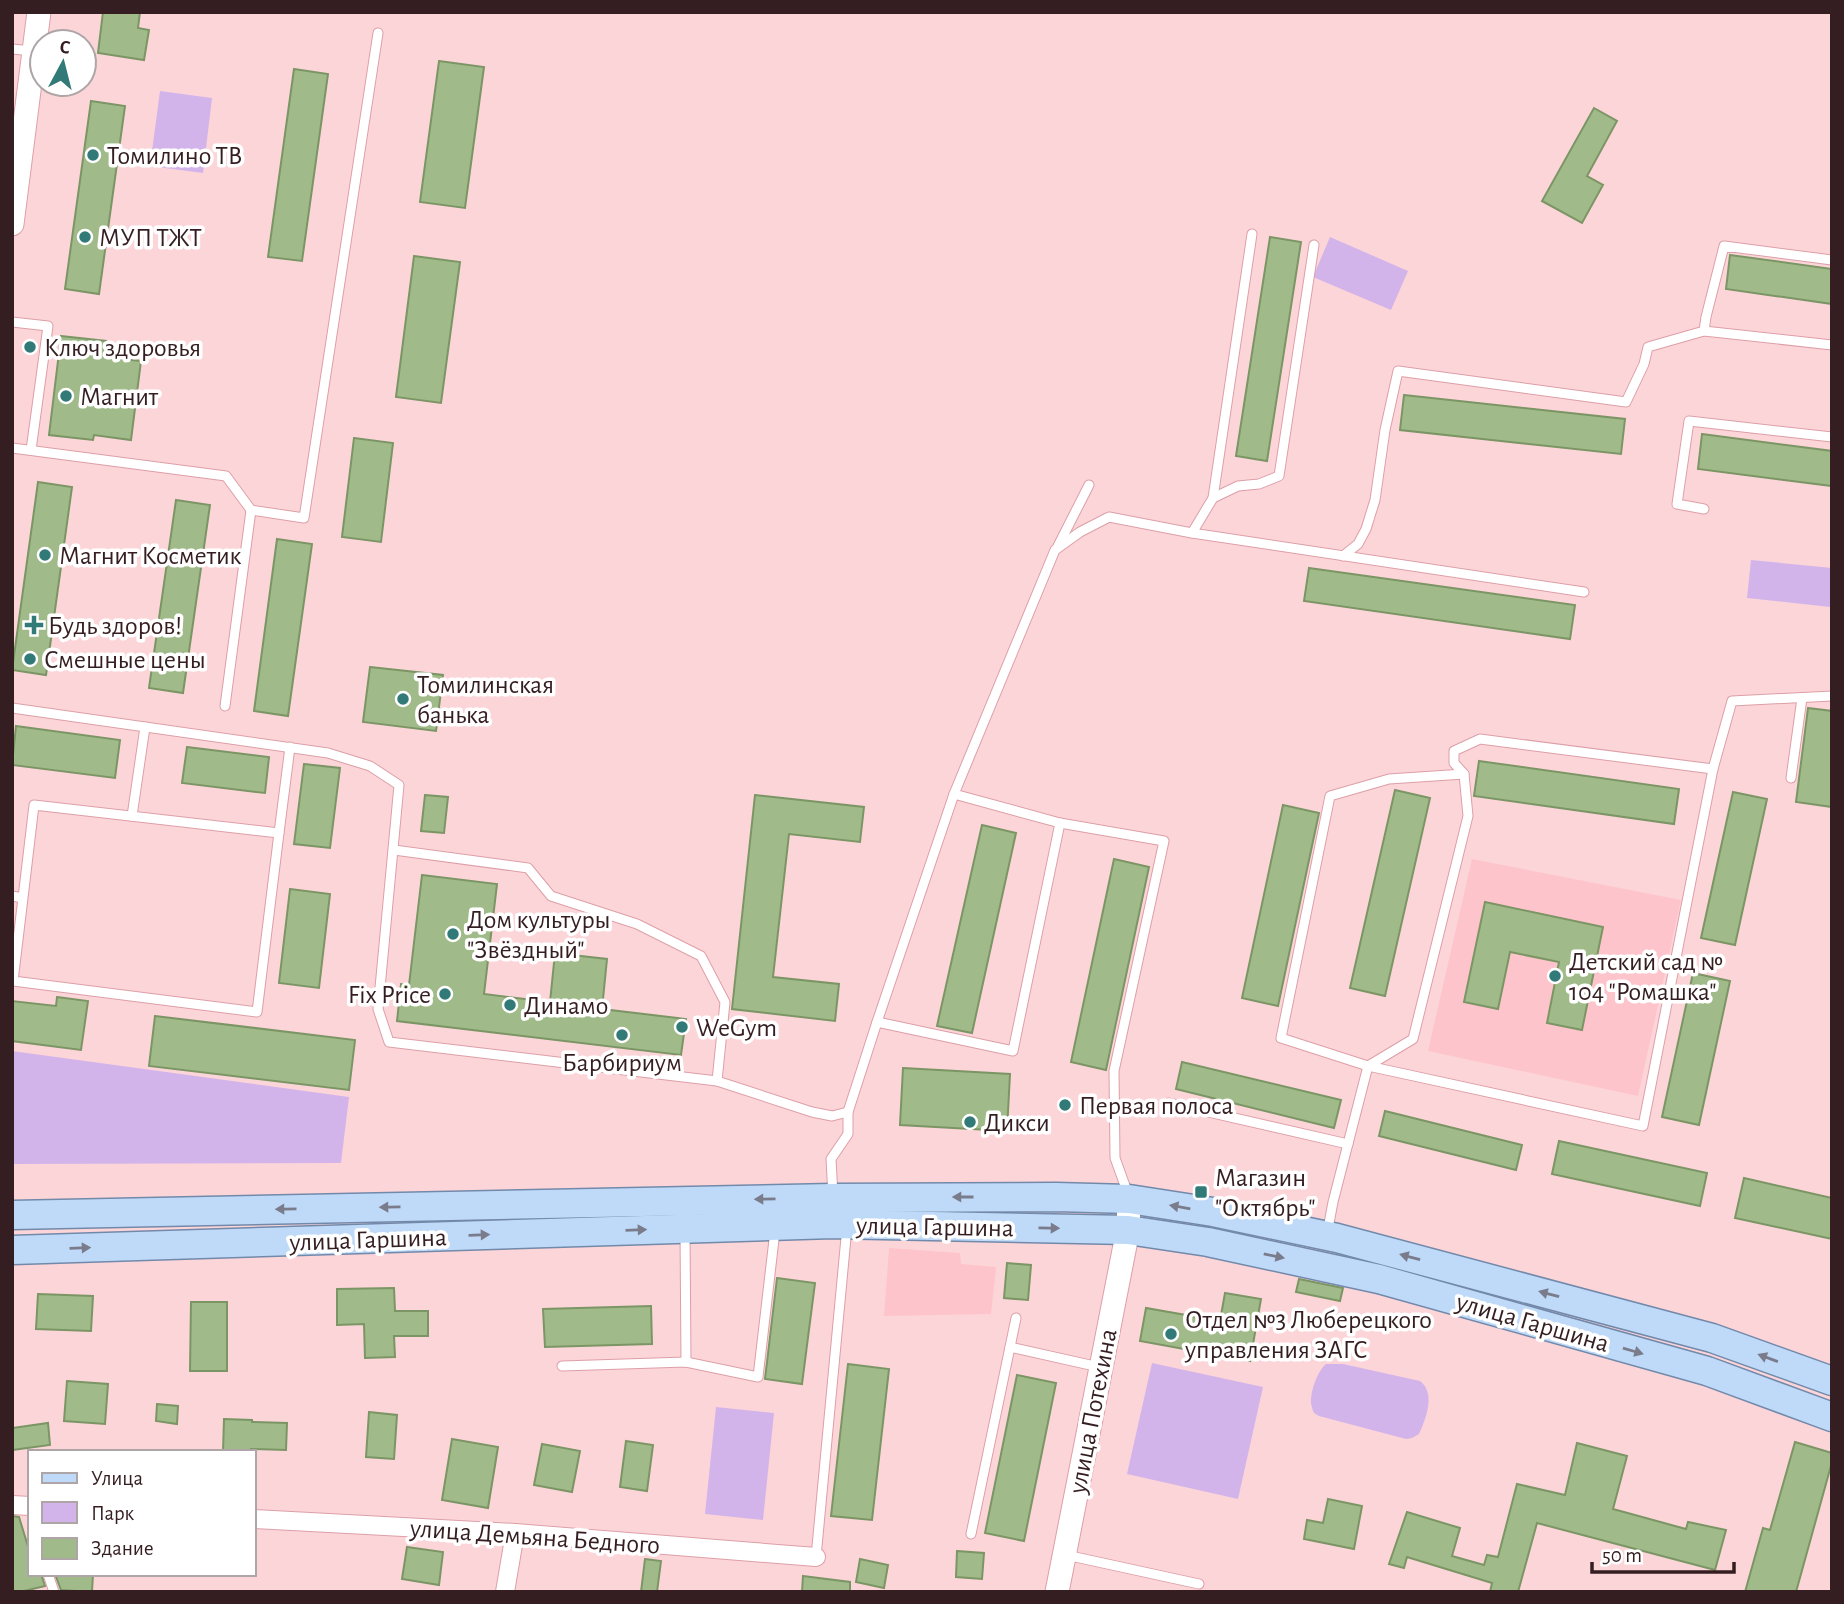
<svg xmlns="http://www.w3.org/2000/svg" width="1844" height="1604" viewBox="0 0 1844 1604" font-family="'Alegreya Sans',sans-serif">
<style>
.built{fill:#fec4cb}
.green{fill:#d3b4ea}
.building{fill:#a0bb89;stroke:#7c9565;stroke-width:2}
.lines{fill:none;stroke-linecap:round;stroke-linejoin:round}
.service-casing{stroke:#dd9fa7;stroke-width:11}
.minor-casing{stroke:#dd9fa7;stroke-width:20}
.tertiary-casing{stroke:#dd9fa7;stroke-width:25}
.primary-casing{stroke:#7389aa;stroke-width:31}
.service{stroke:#fff;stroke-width:9}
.minor{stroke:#fff;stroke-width:18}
.tertiary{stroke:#fff;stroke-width:23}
.primary{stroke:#bfdaf8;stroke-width:28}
.oneway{fill:#7a7c8c}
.poi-dot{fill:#327a77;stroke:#fff;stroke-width:2.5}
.labels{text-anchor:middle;stroke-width:7;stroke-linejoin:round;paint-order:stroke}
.poi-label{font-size:26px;fill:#351e21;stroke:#fff;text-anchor:start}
.street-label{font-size:26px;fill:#351e21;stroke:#fff}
</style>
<rect width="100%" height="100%" fill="#fcd5d9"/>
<g class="built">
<path d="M1472,859L1681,900L1638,1096L1428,1051Z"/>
<path d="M889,1248L960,1253L961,1264L996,1267L991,1314L884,1316Z"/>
</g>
<g class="green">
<path d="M160,91L212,98L203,173L150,166Z"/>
<path d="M1330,237L1408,271L1391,310L1313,277Z"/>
<path d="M1751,560L1832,568L1830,607L1747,598Z"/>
<path d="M12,1051L349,1097L341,1163L12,1164Z"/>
<path d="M1152,1363L1263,1387L1238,1499L1127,1474Z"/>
<path d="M1326,1364H1343L1420,1381C1436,1393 1426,1419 1419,1434L1412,1438L1406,1439L1319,1416C1314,1413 1313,1413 1312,1407C1308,1397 1317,1371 1326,1364Z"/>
<path d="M716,1407L774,1413L763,1520L705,1514Z"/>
</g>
<g class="building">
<path d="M103,12H140L138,28L149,30L144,60L98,53Z"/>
<path d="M439,61L484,67L465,208L420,202Z"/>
<path d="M294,69L328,74L302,261L268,257Z"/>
<path d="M91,101L125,106L99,294L65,289Z"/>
<path d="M1594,108L1617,121L1587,176L1603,185L1582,223L1542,201Z"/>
<path d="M1270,237L1301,242L1267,461L1236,456Z"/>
<path d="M1730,255L1832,269V304L1726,289Z"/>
<path d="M414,256L460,262L441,403L396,397Z"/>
<path d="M61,336L106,341L104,357L141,361L131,440L94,435L93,440L49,435Z"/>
<path d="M1404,395L1625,419L1621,454L1400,430Z"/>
<path d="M1702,434L1832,451V486L1698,469Z"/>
<path d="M354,438L393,443L381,542L342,537Z"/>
<path d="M38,482L72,487L46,675L12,670Z"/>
<path d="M176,500L210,505L183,693L149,688Z"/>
<path d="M277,539L312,544L288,716L254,711Z"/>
<path d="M1309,568L1575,605L1570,639L1304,601Z"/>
<path d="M370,667L443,675L436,731L363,722Z"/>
<path d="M1808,708L1832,711V807L1796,802Z"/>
<path d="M16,726L120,740L115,778L12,765Z"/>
<path d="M187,747L269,757L265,793L182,783Z"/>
<path d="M1479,761L1679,789L1674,824L1474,796Z"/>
<path d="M304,764L340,768L330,848L294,844Z"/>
<path d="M1395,790L1430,798L1385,996L1350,988Z"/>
<path d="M1733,792L1767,799L1735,945L1701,938Z"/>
<path d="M425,795L448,797L444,833L421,831Z"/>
<path d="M755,795L864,807L860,842L789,834L773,977L839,984L835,1021L732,1009Z"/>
<path d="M1283,805L1319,813L1278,1006L1242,998Z"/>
<path d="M982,825L1016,833L972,1033L937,1026Z"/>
<path d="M1114,859L1149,867L1106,1070L1071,1062Z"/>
<path d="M422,875L497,884L484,994L550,1002L555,953L607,959L602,1009L686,1019L681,1055L397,1021L401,984L409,985Z"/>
<path d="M290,889L330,894L319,988L279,983Z"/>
<path d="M1485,902L1603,927L1582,1030L1547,1023L1559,962L1510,952L1498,1009L1464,1002Z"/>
<path d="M1693,973L1730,981L1699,1125L1662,1117Z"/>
<path d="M57,997L88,1001L81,1050L12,1041V1001L56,1006Z"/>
<path d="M155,1016L355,1040L349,1090L149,1066Z"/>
<path d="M1182,1062L1341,1100L1334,1128L1176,1089Z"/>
<path d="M903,1068L1010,1074L1007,1131L900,1125Z"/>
<path d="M1385,1111L1522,1145L1516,1170L1379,1136Z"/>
<path d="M1559,1141L1707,1173L1700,1206L1552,1174Z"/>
<path d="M1744,1178L1832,1198V1239L1735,1218Z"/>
<path d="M1007,1263L1031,1265L1028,1300L1004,1298Z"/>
<path d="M777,1278L815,1283L802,1384L765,1379Z"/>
<path d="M1299,1279L1343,1288L1340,1301L1296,1292Z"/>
<path d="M394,1288L395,1311H428V1336H394L395,1357L365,1358L364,1324L337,1325V1289Z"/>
<path d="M1225,1293L1261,1299L1250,1361L1140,1341L1146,1308L1220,1321Z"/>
<path d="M38,1294L93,1296L91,1331L36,1329Z"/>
<path d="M191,1302H227V1371H190Z"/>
<path d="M651,1306L652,1344L545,1347L543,1309Z"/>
<path d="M848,1364L889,1369L872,1520L831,1516Z"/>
<path d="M1017,1375L1056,1383L1024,1541L985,1533Z"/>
<path d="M67,1381L108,1384L105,1424L64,1421Z"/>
<path d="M157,1404L178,1406L177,1424L156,1421Z"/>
<path d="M369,1412L397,1415L394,1459L366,1457Z"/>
<path d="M224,1419L252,1420V1422L287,1423L286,1450L251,1449V1452H223Z"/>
<path d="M48,1423L50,1445L12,1450V1428Z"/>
<path d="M452,1439L498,1447L488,1508L442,1500Z"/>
<path d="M626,1441L653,1445L647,1491L620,1487Z"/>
<path d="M1795,1442L1832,1453V1462L1796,1592H1745L1763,1528L1770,1530Z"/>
<path d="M1577,1443L1627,1456L1613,1509L1686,1529L1688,1522L1726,1530L1715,1570L1537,1523L1518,1592H1490L1492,1583L1407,1557L1404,1568L1389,1564L1407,1512L1460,1528L1452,1556L1484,1565L1487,1555L1498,1557L1517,1484L1565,1495Z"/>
<path d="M542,1444L580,1451L572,1492L534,1485Z"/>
<path d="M1328,1499L1362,1506L1354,1549L1304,1539L1307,1520L1323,1523Z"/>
<path d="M12,1516L19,1517L30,1553V1574H41L45,1586L20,1592H12Z"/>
<path d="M407,1547L443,1552L439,1585L402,1579Z"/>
<path d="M957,1551L984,1553L982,1579L956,1577Z"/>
<path d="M645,1559L661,1561L657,1592H641Z"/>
<path d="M860,1559L888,1565L884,1588L856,1582Z"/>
<path d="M55,1574H93L92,1592L61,1590Z"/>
<path d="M803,1576L850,1582V1592H802Z"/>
</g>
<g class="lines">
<g class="service-casing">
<g id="service">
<path d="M12,49L32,51"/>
<path d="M12,322L48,326L31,450"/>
<path d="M1704,331L1832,345"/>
<path d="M12,448L226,476L251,510L304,518L378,33"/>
<path d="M1213,498L1238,486L1259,484L1279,476L1314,245"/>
<path d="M1704,509L1677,504L1689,421L1832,437"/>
<path d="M1192,533L1213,498L1252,234"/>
<path d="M1058,546L1089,485"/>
<path d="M1343,556L1358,544L1366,529L1375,500L1385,430L1398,371L1626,402L1644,364L1648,347L1704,331L1706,317L1724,246L1832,260"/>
<path d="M225,706L251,510"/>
<path d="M12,708L328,753L370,766L399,785L378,1009L389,1042L717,1081L812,1112L832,1116L848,1112"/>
<path d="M1464,774L1454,763V751L1480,739L1713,769L1732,701L1832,696"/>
<path d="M1791,778L1802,698"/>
<path d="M954,794L1060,823L1164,841L1114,1071L1115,1158L1128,1194"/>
<path d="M132,816L145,727"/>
<path d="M279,833L290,747"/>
<path d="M394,850L528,868L551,896L637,924L701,956L725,1002L717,1081"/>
<path d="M12,896L23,898L13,981L257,1012L279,833L34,805L23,898"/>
<path d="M877,1022L1013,1051L1060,823"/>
<path d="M1169,1103L1348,1144"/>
<path d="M833,1196L831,1159L848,1134V1112L877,1022L954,794L1055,550L1080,532L1109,517L1192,533L1584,592"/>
<path d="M685,1231L686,1362"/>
<path d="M1327,1234L1333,1202L1368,1066L1413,1039L1468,816L1464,774L1389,779L1330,796L1281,1038L1368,1066L1643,1126L1713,769"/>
<path d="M1010,1347L1016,1318"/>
<path d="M562,1366L686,1362L758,1377L775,1231"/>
<path d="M971,1534L1010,1347L1099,1367"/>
<path d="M1066,1555L1199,1584"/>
<path d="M816,1557L847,1227"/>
<path d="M48,1574L54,1592"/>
</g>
</g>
<g class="minor-casing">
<g id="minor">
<path d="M12,1505L30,1506"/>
<path d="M254,1519L515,1533L816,1557"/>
<path d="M505,1592L515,1533"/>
</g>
</g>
<g class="tertiary-casing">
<g id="tertiary">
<path d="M12,224L39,12"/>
<path d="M1057,1592L1128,1230L1129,1199"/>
</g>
</g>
<g class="primary-casing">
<g id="primary">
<path d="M12,1215L833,1198L1056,1197L1129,1199L1213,1212L1337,1238L1712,1338L1832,1381"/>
<path d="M12,1250L833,1224L1128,1230L1208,1242L1379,1279L1707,1371L1832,1417"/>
</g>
</g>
<use href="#service" class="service"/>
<use href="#minor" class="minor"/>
<use href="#tertiary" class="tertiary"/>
<use href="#primary" class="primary"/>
</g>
<defs><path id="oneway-solid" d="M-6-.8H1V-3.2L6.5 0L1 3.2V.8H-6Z" transform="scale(1.75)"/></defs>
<g class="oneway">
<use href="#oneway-solid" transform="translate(963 1197) rotate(180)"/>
<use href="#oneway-solid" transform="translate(765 1199) rotate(179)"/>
<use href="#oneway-solid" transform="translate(390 1207) rotate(179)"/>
<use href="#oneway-solid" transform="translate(1180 1207) rotate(-170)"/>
<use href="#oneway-solid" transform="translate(286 1209) rotate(179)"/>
<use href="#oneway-solid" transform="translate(1049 1228) rotate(1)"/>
<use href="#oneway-solid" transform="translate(636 1230) rotate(-2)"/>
<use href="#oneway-solid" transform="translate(479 1235) rotate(-2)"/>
<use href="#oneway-solid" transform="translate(80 1248) rotate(-2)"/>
<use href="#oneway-solid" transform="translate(1274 1256) rotate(12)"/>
<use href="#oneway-solid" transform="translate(1410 1257) rotate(-165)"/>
<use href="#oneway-solid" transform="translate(1549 1294) rotate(-165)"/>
<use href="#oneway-solid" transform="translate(1633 1351) rotate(16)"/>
<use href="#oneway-solid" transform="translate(1768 1358) rotate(-160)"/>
</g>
<g class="poi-dot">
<circle cx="93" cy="155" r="7"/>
<circle cx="85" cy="237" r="7"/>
<circle cx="30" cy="347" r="7"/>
<circle cx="66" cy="396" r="7"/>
<circle cx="45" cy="555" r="7"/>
<path d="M30.5 614.5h7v7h7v7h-7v7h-7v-7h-7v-7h7z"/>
<circle cx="30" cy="659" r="7"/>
<circle cx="403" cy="699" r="7"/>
<circle cx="453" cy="934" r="7"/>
<circle cx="1555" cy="976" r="7"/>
<circle cx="445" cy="994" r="7"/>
<circle cx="510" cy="1005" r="7"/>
<circle cx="682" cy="1027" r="7"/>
<circle cx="622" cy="1035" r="7"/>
<circle cx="1065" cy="1105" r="7"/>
<circle cx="970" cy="1122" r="7"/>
<rect x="1194" y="1185" width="14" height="14" rx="3.5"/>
<circle cx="1171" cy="1334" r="7"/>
</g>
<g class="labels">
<g class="poi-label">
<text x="107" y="164">Томилино ТВ</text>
<text x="99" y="246">МУП ТЖТ</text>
<text x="44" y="356">Ключ здоровья</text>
<text x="80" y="405">Магнит</text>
<text x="59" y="564">Магнит Косметик</text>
<text x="48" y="634">Будь здоров!</text>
<text x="44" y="668">Смешные цены</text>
<text x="417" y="693">Томилинская<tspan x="417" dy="30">банька</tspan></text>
<text x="467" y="928">Дом культуры<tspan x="467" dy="30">"Звёздный"</tspan></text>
<text x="1569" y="970">Детский сад №<tspan x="1569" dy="30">104 "Ромашка"</tspan></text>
<text x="431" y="1003" text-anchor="end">Fix Price</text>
<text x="524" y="1014">Динамо</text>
<text x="696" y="1036">WeGym</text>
<text x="622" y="1071" text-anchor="middle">Барбириум</text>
<text x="1079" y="1114">Первая полоса</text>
<text x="984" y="1131">Дикси</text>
<text x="1215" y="1186">Магазин<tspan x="1215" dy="30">"Октябрь"</tspan></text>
<text x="1185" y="1328">Отдел №3 Люберецкого<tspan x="1185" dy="30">управления ЗАГС</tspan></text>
</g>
<g class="street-label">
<text transform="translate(935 1226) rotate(1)" y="9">улица Гаршина</text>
<text transform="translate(368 1239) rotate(-2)" y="9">улица Гаршина</text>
<text transform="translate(1533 1322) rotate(16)" y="9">улица Гаршина</text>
<text transform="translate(1092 1411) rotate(-79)" y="9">улица Потехина</text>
<text transform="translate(535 1536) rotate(4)" y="9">улица Демьяна Бедного</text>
</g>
</g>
<rect width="1844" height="1604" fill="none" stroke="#351e21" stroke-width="28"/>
<rect x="28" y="1450" width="228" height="126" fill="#ffffff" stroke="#aea5a6" stroke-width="2"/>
<rect x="42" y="1473" width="35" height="10" fill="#bfdaf8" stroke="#aea5a6" stroke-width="2"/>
<text x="91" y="1485" font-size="21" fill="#351e21">Улица</text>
<rect x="42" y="1502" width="35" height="21" fill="#d3b4ea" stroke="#aea5a6" stroke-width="2"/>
<text x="91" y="1520" font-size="21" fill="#351e21">Парк</text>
<rect x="42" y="1538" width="35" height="21" fill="#a0bb89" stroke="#aea5a6" stroke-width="2"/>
<text x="91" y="1555" font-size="21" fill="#351e21">Здание</text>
<g transform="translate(63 63) rotate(7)"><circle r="33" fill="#ffffff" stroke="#aea5a6" stroke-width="2"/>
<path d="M0-5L12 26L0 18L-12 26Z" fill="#327a77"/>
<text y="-10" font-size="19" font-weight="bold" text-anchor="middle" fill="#351e21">С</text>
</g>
<path d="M1592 1562v10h142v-10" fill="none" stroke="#351e21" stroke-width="3.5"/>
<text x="1602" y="1562" font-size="21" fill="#351e21" stroke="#ffffff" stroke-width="5" paint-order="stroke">50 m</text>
</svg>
